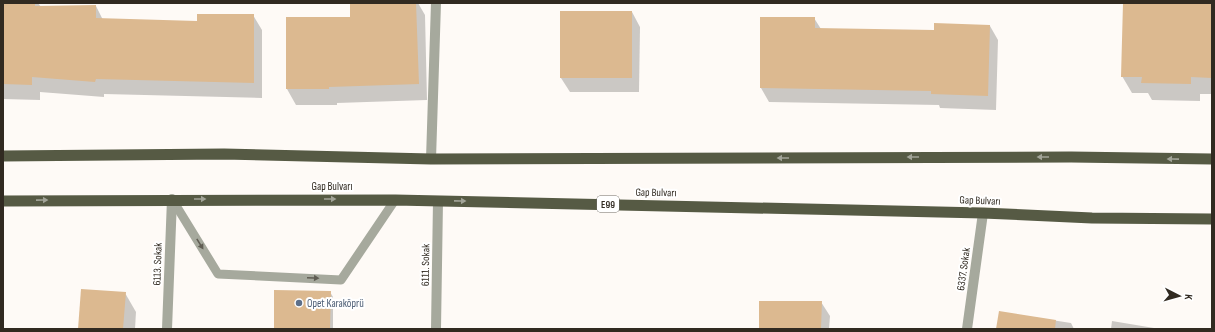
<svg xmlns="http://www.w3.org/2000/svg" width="1215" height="332" viewBox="0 0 1215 332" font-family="'Sofia Sans Condensed',sans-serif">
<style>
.shadow{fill:#0003}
.building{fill:#dcb990}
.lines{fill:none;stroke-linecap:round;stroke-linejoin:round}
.service{stroke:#a6a99d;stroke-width:9}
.minor{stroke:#a6a99d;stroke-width:10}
.trunk{stroke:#565a44;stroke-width:11}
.oneway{fill:#a2a498}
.oneway2{fill:#605d53}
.service-dot{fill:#5c6f8a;stroke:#fff;stroke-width:1.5}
.labels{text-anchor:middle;stroke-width:4;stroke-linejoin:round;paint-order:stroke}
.shield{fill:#fff;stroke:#6f6a64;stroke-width:1}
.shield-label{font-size:10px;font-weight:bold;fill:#312a21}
.street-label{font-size:11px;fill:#312a21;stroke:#fff}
.service-label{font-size:11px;fill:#4e5e75;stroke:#fff;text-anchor:start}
</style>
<rect width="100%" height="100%" fill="#fefaf6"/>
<g class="shadow">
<path d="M3,3H38L41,7L96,6L103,20L198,22L253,15L262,30V98L104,94V97L40,92V100L3,99Z"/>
<path d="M351,3H418L425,15L427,100L337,103V105H296L287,89V18H351Z"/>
<path d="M1124,3H1212V94H1200V101L1152,100L1148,93H1132L1122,76Z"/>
<path d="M632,12L640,27L639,92H570L561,78Z"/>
<path d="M814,18L821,29L935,31L990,26L998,40L996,110L940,108L939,105L769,102L761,88Z"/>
<path d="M330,292L333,297V329H275Z"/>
<path d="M125,293L136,312L135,329H79Z"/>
<path d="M821,302L830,316L829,329H760Z"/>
<path d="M1000,312L1071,323L1074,329H997Z"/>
<path d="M1112,321L1160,329H1111Z"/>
</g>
<g class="building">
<path d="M3,3H35V6L96,5V18L197,21V14H254V83L96,79L95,82L32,77V85L3,84Z"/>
<path d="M350,3H416L419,84L329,87V89H286V17H350Z"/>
<path d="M1123,3H1212V78L1191,77V84L1141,83L1142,77H1121Z"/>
<rect x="560" y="11" width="72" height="67"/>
<path d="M760,17H815V28L934,30V23L990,25L988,96L931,94V91L760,88Z"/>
<path d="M81,289L126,292L123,329H78Z"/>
<path d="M274,290L331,291L330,329H274Z"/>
<path d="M759,301H822L821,329H759Z"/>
<path d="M999,311L1056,320L1055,329H996Z"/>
</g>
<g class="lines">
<path class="service" d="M172,199L218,274L341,280L395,200"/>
<g class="minor">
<path d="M431,159L436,3"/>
<path d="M167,329L172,199"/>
<path d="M436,329L438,201"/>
<path d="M967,329L983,213"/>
</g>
<g class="trunk">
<path d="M3,156L224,154L431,159L1071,157L1212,159"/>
<path d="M3,201L395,200L983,213L1092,218L1212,219"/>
</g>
</g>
<defs><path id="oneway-solid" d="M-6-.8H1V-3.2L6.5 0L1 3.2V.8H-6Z"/></defs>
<g class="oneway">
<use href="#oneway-solid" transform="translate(913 157) rotate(180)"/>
<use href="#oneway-solid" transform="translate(1043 157) rotate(180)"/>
<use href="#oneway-solid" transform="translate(783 158) rotate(180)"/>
<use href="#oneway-solid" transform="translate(1173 159) rotate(-179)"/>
<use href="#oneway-solid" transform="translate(200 199)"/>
<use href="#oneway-solid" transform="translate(330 199)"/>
<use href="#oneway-solid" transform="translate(42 200) rotate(-1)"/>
<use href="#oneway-solid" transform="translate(460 201) rotate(1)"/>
</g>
<g class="oneway2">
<use href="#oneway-solid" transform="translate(200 244) rotate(58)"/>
<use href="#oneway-solid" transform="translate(313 278) rotate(3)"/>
</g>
<circle class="service-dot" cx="299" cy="303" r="4"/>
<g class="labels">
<rect class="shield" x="597" y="196" width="22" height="16" rx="3"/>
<g class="shield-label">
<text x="608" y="208">E99</text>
</g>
<g class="street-label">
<text x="332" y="190">Gap Bulvarı</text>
<text transform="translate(656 192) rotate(1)" y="4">Gap Bulvarı</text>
<text transform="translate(980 200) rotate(2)" y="4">Gap Bulvarı</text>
<text transform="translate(157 264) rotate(-88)" y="4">6113. Sokak</text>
<text transform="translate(425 265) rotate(-89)" y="4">6111. Sokak</text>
<text transform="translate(963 269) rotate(-82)" y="4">6337. Sokak</text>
</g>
<g class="service-label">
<text x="307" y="307">Opet Karaköprü</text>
</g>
</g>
<rect width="1215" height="332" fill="none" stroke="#312a21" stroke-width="8"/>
<g transform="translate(1179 296) rotate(96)" stroke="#ffffff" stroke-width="3" paint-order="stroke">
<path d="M0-3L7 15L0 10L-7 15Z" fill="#312a21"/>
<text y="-6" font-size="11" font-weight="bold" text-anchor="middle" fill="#312a21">K</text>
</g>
</svg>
